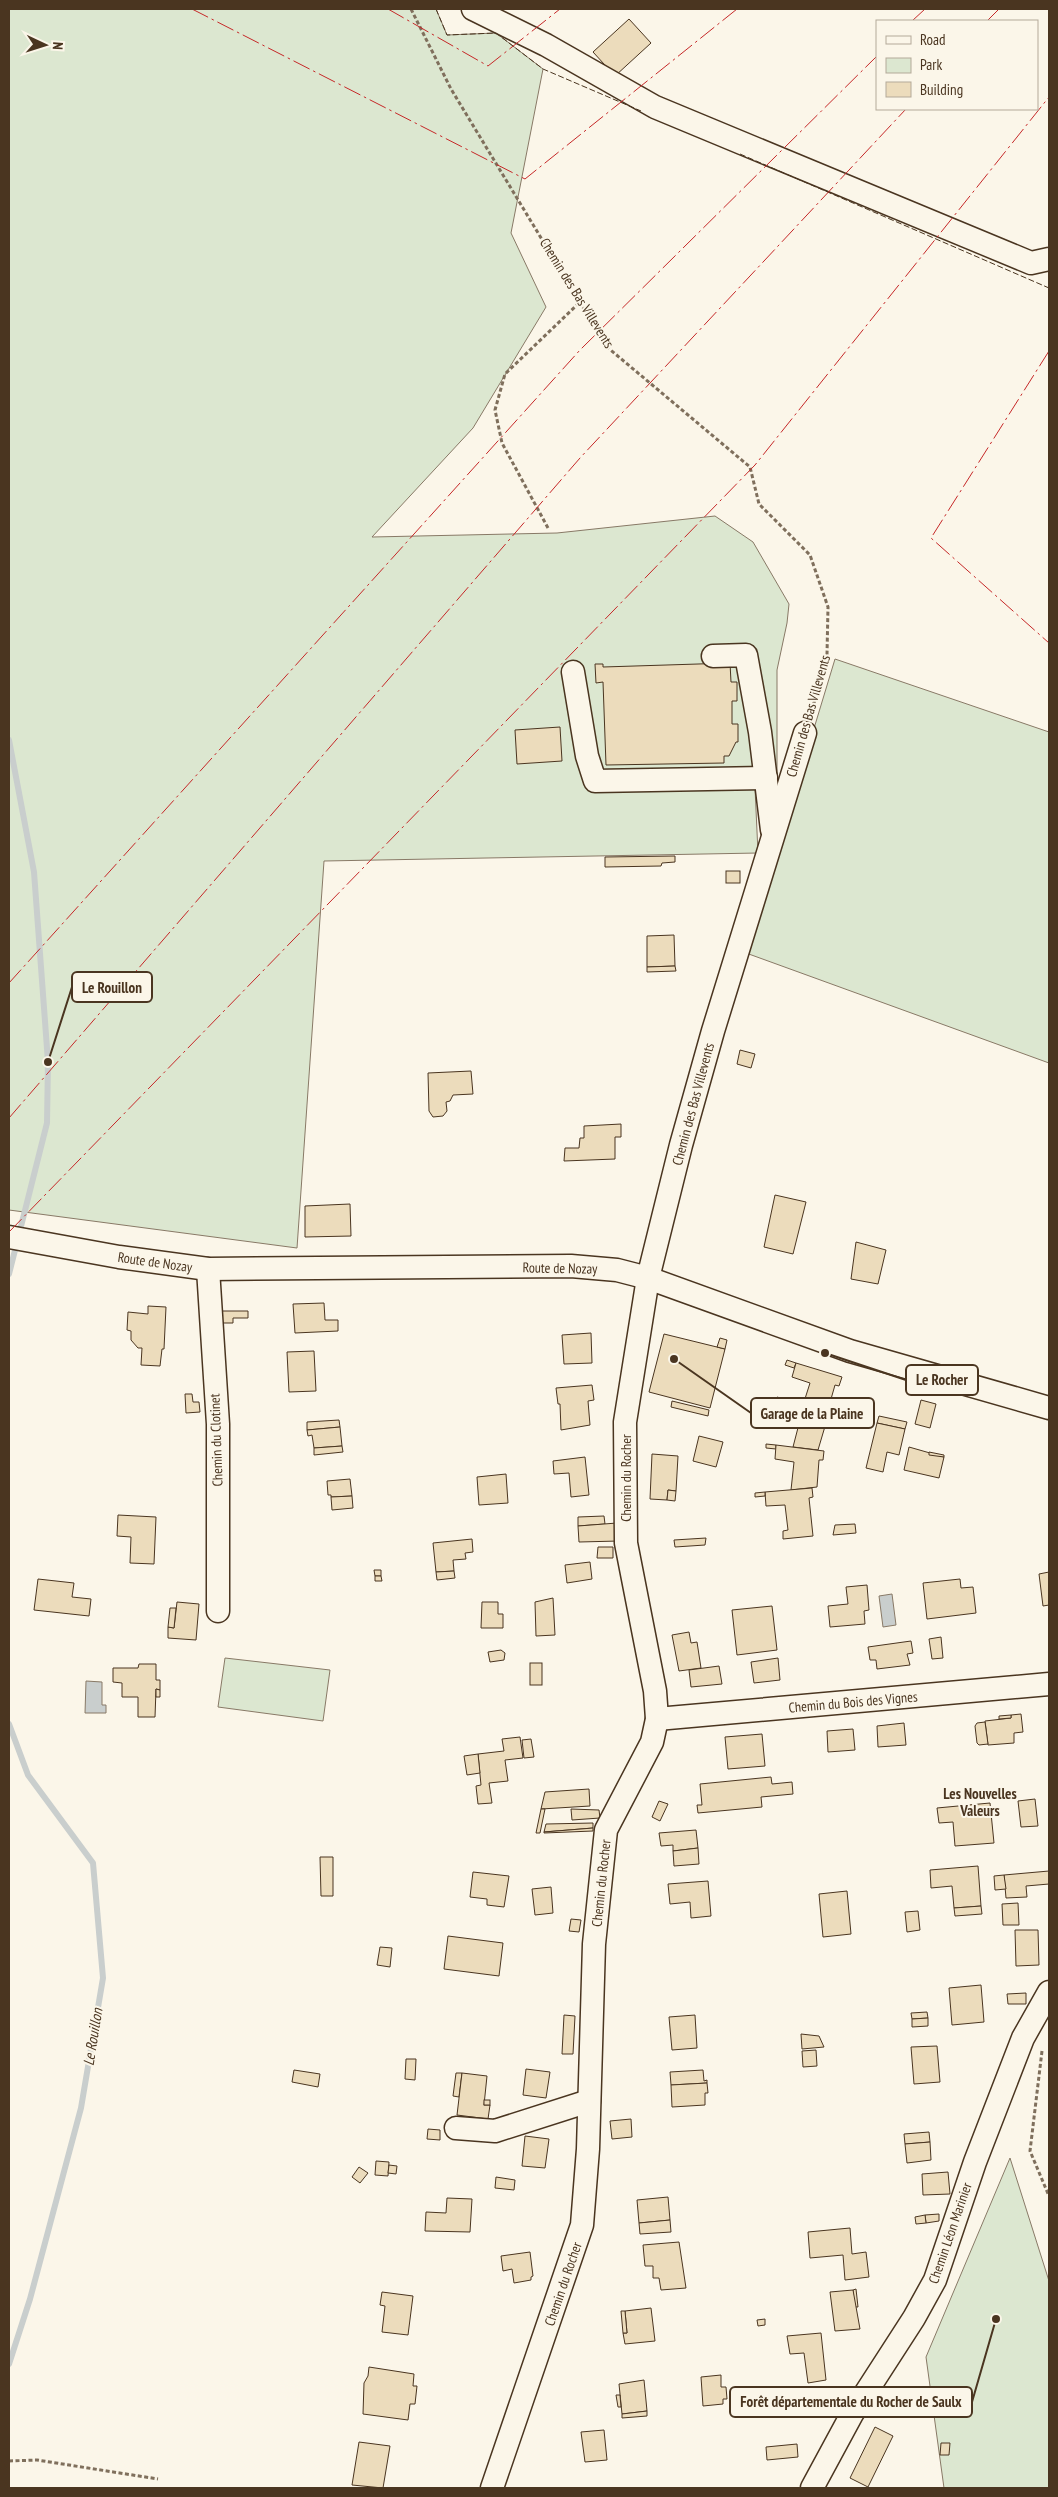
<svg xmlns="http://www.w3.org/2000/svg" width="1058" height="2497" viewBox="0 0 1058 2497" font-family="'PT Sans Narrow',sans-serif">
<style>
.green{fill:#dce7d0;stroke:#887966}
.water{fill:#c9cecd;stroke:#887966}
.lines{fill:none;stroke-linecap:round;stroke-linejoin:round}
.stream{stroke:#c9cecd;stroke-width:6}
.building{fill:#ecdcbc;stroke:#4a3520}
.minor-casing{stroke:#4a3520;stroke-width:25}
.path{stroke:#7f6f5c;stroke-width:3;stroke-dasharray:4 2.5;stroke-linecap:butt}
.minor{stroke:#fbf6e9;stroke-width:22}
.fence{stroke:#4a3520;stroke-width:1;stroke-dasharray:6 2.5;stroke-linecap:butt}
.power{stroke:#c62828;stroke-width:1;stroke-dasharray:18 4 2.5 4;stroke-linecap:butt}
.labels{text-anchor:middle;stroke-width:4;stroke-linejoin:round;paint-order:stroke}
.street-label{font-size:14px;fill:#4a3520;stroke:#fbf6e9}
.neighbourhood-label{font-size:15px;font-weight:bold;fill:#4a3520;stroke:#fbf6e9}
.water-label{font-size:15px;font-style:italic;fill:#4a3520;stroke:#fbf6e9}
.leader{fill:none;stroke:#4a3520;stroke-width:2}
.callout-dot{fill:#4a3520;stroke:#fbf6e9;stroke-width:2}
.callout{fill:#fbf6e9;stroke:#4a3520;stroke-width:2}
.callout-label{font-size:15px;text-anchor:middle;font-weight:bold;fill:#4a3520}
</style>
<rect width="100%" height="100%" fill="#fbf6e9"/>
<g class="green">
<path d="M9,9H436L447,35L496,33L543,69L511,233L546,307L473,428L372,537L557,533L715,516L753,542L789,604L787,623L777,670V788H755L758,853L324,861L297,1248L9,1210Z"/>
<path d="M835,659L1049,732V1063L746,953Z"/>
<path d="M225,1658L330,1670L323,1721L218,1707Z"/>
<path d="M1010,2158L1049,2281V2488H944L926,2357Z"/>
</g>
<g class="water">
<path d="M892,1594L896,1625L883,1627L879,1596Z"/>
<path d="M86,1681L102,1682V1705H106V1713H85Z"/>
</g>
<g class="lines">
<g class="stream">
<path d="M9,740L34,872L48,1062L47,1123L9,1274"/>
<path d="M9,1724L28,1775L93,1863L103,1978L81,2108L30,2299L9,2364"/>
</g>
</g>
<g class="building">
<path d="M629,19L651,43L615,76L593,52Z"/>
<path d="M730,663L731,682H737V701H732V724H738V742H736L729,756H724V763L606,765L603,682L596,683L595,664H603V667Z"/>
<path d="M560,727L562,761L517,764L515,730Z"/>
<path d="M675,856V862L662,863L661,866L605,867V857Z"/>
<rect x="726" y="871" width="14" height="12"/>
<path d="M674,935L675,966L647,967V936Z"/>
<path d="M675,966L676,971L647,972V967Z"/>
<path d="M740,1050L755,1054L751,1068L737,1064Z"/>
<path d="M471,1071L473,1094L453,1095L450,1101L446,1102L447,1111L443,1116L433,1117L429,1111L428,1073Z"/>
<path d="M621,1124V1137H615V1159L564,1161L565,1148H579L580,1138H584V1126Z"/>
<path d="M775,1195L806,1202L793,1254L764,1247Z"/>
<path d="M350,1204L351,1236L305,1237V1206Z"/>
<path d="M856,1242L886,1250L878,1284L851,1279Z"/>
<path d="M324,1303L325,1320H338V1331L295,1333L293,1304Z"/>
<path d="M148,1306L166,1307L164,1349H162L160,1366L141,1365L142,1348H138L131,1340V1331L127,1330L128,1312L148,1314Z"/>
<path d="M221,1311H248V1318H233V1323H220Z"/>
<path d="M591,1333L592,1363L564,1364L562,1335Z"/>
<path d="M664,1334L725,1349L710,1408L649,1392Z"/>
<path d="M720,1338L727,1340L725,1349L717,1347Z"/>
<path d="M314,1351L316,1391L289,1392L287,1352Z"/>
<path d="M787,1360L796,1363L794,1368L785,1365Z"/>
<path d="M796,1363L842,1377L839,1386L835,1385L827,1413L803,1405L810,1383L792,1377Z"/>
<path d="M592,1385L594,1400L588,1401L590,1425L561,1430L560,1404H558L556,1388Z"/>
<path d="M185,1394H192L193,1402H199L200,1412L186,1413Z"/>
<path d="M777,1397L787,1400L785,1404L776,1401Z"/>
<path d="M787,1400L832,1414L829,1423H826L818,1450L793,1447L800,1420L782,1413Z"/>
<path d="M921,1400L936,1404L930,1428L915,1424Z"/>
<path d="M672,1401L709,1410L708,1416L671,1407Z"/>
<path d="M879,1416L907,1422L905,1429L877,1423Z"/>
<path d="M339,1420L340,1427L307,1430V1422Z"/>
<path d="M877,1423L905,1429L899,1455L887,1452L883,1472L866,1468Z"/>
<path d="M340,1427L342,1446L314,1448L312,1435L308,1436L307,1430Z"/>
<path d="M699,1436L723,1442L716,1467L693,1461Z"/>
<path d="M766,1444L776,1445V1449L766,1448Z"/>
<path d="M776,1445L824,1451L823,1460H819L817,1487L791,1490L794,1462L775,1459Z"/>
<path d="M342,1446L343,1452L314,1455V1448Z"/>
<path d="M909,1447L944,1457L939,1478L904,1470Z"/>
<path d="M929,1452L944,1455V1457L929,1455Z"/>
<path d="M652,1454L678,1456L676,1491L668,1490L667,1500L650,1499Z"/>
<path d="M585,1457L589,1495L571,1497L569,1473L554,1474L553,1461Z"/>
<path d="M506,1474L508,1503L479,1505L477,1477Z"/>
<path d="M350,1479L352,1496L331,1497V1495H328L327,1481Z"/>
<path d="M812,1488L813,1497L809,1498L813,1536L783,1539V1531L788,1530L785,1505L766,1506L765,1492Z"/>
<path d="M668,1490L676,1491L675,1501L667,1500Z"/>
<path d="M765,1492V1496L755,1497V1493Z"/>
<path d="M352,1496L353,1508L332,1510L331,1497Z"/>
<path d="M118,1515L156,1517L154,1564L130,1563L131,1537L117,1536Z"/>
<path d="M604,1516L605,1524L578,1526V1517Z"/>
<path d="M617,1523L619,1541L579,1542L578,1526Z"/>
<path d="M855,1524L856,1533L833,1535L835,1525Z"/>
<path d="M706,1538L705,1545L675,1547L674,1540Z"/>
<path d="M472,1539L473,1552L465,1553L466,1559L453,1560L454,1571L436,1572L433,1543Z"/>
<path d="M598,1547H613V1558H597Z"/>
<path d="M590,1562L592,1579L567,1583L565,1565Z"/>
<path d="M374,1570H381V1576H375Z"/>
<path d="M454,1571L455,1578L437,1580L436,1572Z"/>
<path d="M1049,1572V1605L1043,1606L1039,1574Z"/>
<path d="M375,1576H381L382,1581H375Z"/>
<path d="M38,1579L74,1583L72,1597L91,1599L89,1616L34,1610Z"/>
<path d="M960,1579L961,1588L973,1587L976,1613L927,1619L923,1583Z"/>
<path d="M867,1585L869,1610L864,1611L865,1624L830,1627L828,1606L848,1604L846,1587Z"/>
<path d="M553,1598L555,1635L536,1636L535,1602Z"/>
<path d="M177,1602L199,1604L196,1640L168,1638V1627L174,1628Z"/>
<path d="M482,1602H498V1614H503V1628H481Z"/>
<path d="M772,1606L777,1650L737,1655L732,1610Z"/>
<path d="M170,1608H176L174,1628L168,1627Z"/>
<path d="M689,1632L691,1643L697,1642L701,1668L679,1671L672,1635Z"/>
<path d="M941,1637L943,1658L932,1659L929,1639Z"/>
<path d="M911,1641L913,1653L907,1654L910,1665L877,1669L876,1660H870L868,1647Z"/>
<path d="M501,1650L505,1653L504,1660L490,1662L488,1652Z"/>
<path d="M778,1658L780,1680L754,1683L751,1662Z"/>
<rect x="530" y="1663" width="12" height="22"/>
<path d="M139,1664H156V1680H160V1690L156,1689L155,1717H138V1697H122V1683L113,1682V1668H138Z"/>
<path d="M719,1666L722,1684L691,1687L689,1670Z"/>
<path d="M156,1689L160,1690V1697H156Z"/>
<path d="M1021,1714L1023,1732L1014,1733V1743L988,1745L985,1721L1011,1718V1715Z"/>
<path d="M1011,1715V1718L999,1719V1716Z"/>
<path d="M985,1722L988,1744L979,1745L977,1743L975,1726L977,1723Z"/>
<path d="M904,1723L906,1745L878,1747L877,1726Z"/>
<path d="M853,1729L855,1750L828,1752L827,1731Z"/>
<path d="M762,1734L765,1766L728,1769L725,1737Z"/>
<path d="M520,1737L523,1758L505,1760L508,1781L489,1783L492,1803L478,1804L476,1786L481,1785L478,1754L504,1751L502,1739Z"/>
<path d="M531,1739L534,1757L524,1758L522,1740Z"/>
<path d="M478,1754L480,1773L467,1775L464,1756Z"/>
<path d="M771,1777L772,1784L792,1782L793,1794L761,1797L762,1807L698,1813L697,1805H702L700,1784Z"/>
<path d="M589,1789L590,1806L541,1809L545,1792Z"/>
<path d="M1035,1799L1038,1826L1021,1827L1018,1801Z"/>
<path d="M659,1801L668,1804L660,1821L652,1817Z"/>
<path d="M990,1803L994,1843L955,1846L953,1822L939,1823L937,1808Z"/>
<path d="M541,1809H545L540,1833H536Z"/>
<path d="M571,1809L599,1810L600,1818L572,1820Z"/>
<path d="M593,1823V1828L544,1832L546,1824Z"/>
<path d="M593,1828V1831L544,1833V1832Z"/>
<path d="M696,1830L698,1848L673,1851V1845L661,1846L659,1833Z"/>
<path d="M698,1848L699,1864L674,1866L673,1851Z"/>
<path d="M320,1857H333V1896H321Z"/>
<path d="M978,1866L981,1906L954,1908L952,1886L931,1888L930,1870Z"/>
<path d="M1049,1871V1884L1026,1886L1027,1897L1006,1898L1004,1875Z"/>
<path d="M473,1872L509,1876L504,1907L487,1905V1899L470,1897Z"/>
<path d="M1004,1875L1006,1889L995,1890L994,1876Z"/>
<path d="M708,1881L711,1916L691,1918L690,1902L670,1904L668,1884Z"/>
<path d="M551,1887L553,1913L535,1915L532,1889Z"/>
<path d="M847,1891L851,1934L823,1937L819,1894Z"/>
<path d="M1018,1903L1019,1925H1003L1002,1904Z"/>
<path d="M981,1906L982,1914L955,1916L954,1908Z"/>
<path d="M918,1911L920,1930L907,1932L905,1912Z"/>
<path d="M571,1919L581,1920L579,1932L569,1931Z"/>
<path d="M1015,1930H1038L1039,1965L1016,1966Z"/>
<path d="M448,1936L503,1943L499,1976L444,1969Z"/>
<path d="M380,1947L392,1948L390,1967L377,1965Z"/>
<path d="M981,1985L984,2022L952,2025L949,1988Z"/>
<path d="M1026,1993V2004H1008L1007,1994Z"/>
<path d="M927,2012L928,2018L912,2019L911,2013Z"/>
<path d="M564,2015L575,2016L573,2054H562Z"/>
<path d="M695,2015L697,2048L672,2050L669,2017Z"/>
<path d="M928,2018V2026L912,2027V2019Z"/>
<path d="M801,2034L819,2036L824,2047L802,2049Z"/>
<path d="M937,2046L940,2082L914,2084L911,2047Z"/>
<path d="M816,2050L817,2066L803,2067L802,2051Z"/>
<path d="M406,2059H416L415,2080L405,2079Z"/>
<path d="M526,2069L550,2072L546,2098L523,2095Z"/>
<path d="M294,2070L320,2074L318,2087L292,2082Z"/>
<path d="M703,2070L704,2081L707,2080V2083L671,2085L670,2072Z"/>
<path d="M456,2073H462L459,2097L453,2096Z"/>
<path d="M462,2073L487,2076L484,2105H490L488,2119L457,2115Z"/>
<path d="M707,2083L708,2093H705V2105L672,2107L671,2085Z"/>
<rect x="484" y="2100" width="6" height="5"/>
<path d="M631,2119L632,2137L612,2139L610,2121Z"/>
<path d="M428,2129L440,2130V2140L427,2139Z"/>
<path d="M929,2132L930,2142L905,2144L904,2134Z"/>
<path d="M525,2136L549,2139L545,2168L522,2166Z"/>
<path d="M930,2142L931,2160L907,2163L905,2144Z"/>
<path d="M376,2161L389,2162L388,2176L375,2175Z"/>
<path d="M389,2165L397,2166L396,2174L388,2173Z"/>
<path d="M359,2167L368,2173L360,2183L352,2177Z"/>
<path d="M948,2172L950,2194L923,2195L922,2174Z"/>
<path d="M496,2177L515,2180L514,2190L495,2188Z"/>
<path d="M668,2197L670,2220L639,2223L637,2200Z"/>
<path d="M447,2198L472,2199L470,2232L425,2231L426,2212L446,2213Z"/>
<path d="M939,2214V2221L926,2223L925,2215Z"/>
<path d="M925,2215L926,2223L916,2224L915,2217Z"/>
<path d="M670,2220L671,2232L640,2234L639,2223Z"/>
<path d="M850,2228L852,2254L866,2252L869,2277L845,2280L843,2255L810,2258L808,2232Z"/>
<path d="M679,2242L686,2288L661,2290L659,2278H653V2266H645L643,2245Z"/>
<path d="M530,2252L533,2276L531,2277V2280L514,2283L512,2269L503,2271L501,2256Z"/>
<path d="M856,2289L858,2307H854L853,2290Z"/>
<path d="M853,2290L860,2329L835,2331L830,2292Z"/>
<path d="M382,2292L413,2296L408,2335L382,2332L385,2306L380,2305Z"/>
<path d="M651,2308L655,2341L625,2344L623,2333H627L625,2311Z"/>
<path d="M621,2311H625L627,2333H623Z"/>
<path d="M765,2319V2325L758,2326L757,2320Z"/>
<path d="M821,2333L826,2380L808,2383L804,2353L790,2354L787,2336Z"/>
<path d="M369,2367L414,2374L413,2386H417L415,2404H410L408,2420L363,2414L364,2383L368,2376Z"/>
<path d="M721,2375V2387H726L727,2399H723V2404L703,2406L701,2377Z"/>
<path d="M644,2380L647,2411L622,2414L619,2384Z"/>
<path d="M616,2395H620L621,2407H618Z"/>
<path d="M647,2411V2416L622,2418V2414Z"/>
<path d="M875,2427L893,2436L868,2487L850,2478Z"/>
<path d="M604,2430L607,2460L585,2462L581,2432Z"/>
<path d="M359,2442L390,2446L383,2488L352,2485Z"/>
<path d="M941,2443H950L949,2455H940Z"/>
<path d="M797,2444L798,2457L767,2460L766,2447Z"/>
</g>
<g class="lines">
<g class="minor-casing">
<g id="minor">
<path d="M473,9L546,45L655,107L1031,263L1049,259"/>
<path d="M713,656L746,655L760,732L772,830"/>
<path d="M573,672L587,756L595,781L766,778"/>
<path d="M9,1237L119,1257L208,1269L571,1266L617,1270L648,1278L850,1351L1049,1408"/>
<path d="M208,1269L218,1424V1611"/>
<path d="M657,1719L1049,1684"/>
<path d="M456,2128L495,2131L589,2101"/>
<path d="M492,2488L582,2225L588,2149L594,1944L606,1830L652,1742L657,1719L655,1691L626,1543L625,1422L648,1278L681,1145L713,1031L805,733"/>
<path d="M812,2488L852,2414L914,2318L935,2280L975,2162L1023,2038L1049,1992"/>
</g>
</g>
<g class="path">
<path d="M411,9L451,89L607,347L750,467L759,504L810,555L828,607L827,655L811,714"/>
<path d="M548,528L502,443L495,410L505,374L580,302"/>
<path d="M1042,2051L1030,2151L1049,2196"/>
<path d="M9,2461L37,2460L158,2479"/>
</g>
<use href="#minor" class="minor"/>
<g class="fence">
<path d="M436,9L447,35L496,33L543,69L641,111"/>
<path d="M740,154L1049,288"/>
</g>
<g class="power">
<path d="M192,9L525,179L737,9"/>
<path d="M388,9L488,66L560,9"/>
<path d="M912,21L925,9"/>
<path d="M987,21L999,9"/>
<path d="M1049,351L931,538L1049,643"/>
<path d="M9,983L580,350L877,56"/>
<path d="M9,1118L580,458L906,109"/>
<path d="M9,1232L755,465L1049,97"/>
</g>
</g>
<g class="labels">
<g class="street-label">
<text transform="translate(577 293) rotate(58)" y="5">Chemin des Bas Villevents</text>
<text transform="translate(808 716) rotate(-74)" y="5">Chemin des Bas Villevents</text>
<text transform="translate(693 1104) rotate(-75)" y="5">Chemin des Bas Villevents</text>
<text transform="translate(155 1262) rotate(8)" y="5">Route de Nozay</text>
<text transform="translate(560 1268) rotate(1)" y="5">Route de Nozay</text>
<text transform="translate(216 1440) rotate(-92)" y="5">Chemin du Clotinet</text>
<text transform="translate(626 1478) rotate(-90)" y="5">Chemin du Rocher</text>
<text transform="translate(853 1702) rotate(-5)" y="5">Chemin du Bois des Vignes</text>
<text transform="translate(601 1883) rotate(-84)" y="5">Chemin du Rocher</text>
<text transform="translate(950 2233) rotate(-71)" y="5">Chemin Léon Marinier</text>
<text transform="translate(563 2284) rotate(-71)" y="5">Chemin du Rocher</text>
</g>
<g class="neighbourhood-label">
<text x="980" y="1799">Les Nouvelles<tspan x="980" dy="17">Valeurs</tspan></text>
</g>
<g class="water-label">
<text transform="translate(93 2037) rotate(-81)" y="5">Le Rouillon</text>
</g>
</g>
<path class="leader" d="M48 1062L72 987M825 1353L906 1380M674 1359L751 1413M996 2319L972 2402"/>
<g class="callout-dot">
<circle cx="48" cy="1062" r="5"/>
<circle cx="825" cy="1353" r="5"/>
<circle cx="674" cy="1359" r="5"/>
<circle cx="996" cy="2319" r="5"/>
</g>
<g class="callout">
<rect x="72" y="972" width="80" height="30" rx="5"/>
<rect x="906" y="1365" width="72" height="30" rx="5"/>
<rect x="751" y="1398" width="123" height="30" rx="5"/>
<rect x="730" y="2387" width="242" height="30" rx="5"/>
</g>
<g class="callout-label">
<text x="112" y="993">Le Rouillon</text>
<text x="942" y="1385">Le Rocher</text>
<text x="812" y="1419">Garage de la Plaine</text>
<text x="851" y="2407">Forêt départementale du Rocher de Saulx</text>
</g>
<rect width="1058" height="2497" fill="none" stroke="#4a3520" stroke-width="20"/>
<rect x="876" y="20" width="162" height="90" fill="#fbf6e9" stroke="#b4a999"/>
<rect x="886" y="36" width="25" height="8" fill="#fbf6e9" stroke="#b4a999"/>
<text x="920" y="45" font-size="15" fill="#4a3520">Road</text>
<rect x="886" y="58" width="25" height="15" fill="#dce7d0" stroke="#b4a999"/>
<text x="920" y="70" font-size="15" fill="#4a3520">Park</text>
<rect x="886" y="82" width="25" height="15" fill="#ecdcbc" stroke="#b4a999"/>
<text x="920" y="95" font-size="15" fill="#4a3520">Building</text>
<g transform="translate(45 45) rotate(94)" stroke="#fbf6e9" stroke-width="4" paint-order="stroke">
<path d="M0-4L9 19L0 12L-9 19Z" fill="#4a3520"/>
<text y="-8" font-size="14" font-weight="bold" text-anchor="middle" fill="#4a3520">N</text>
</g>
</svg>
